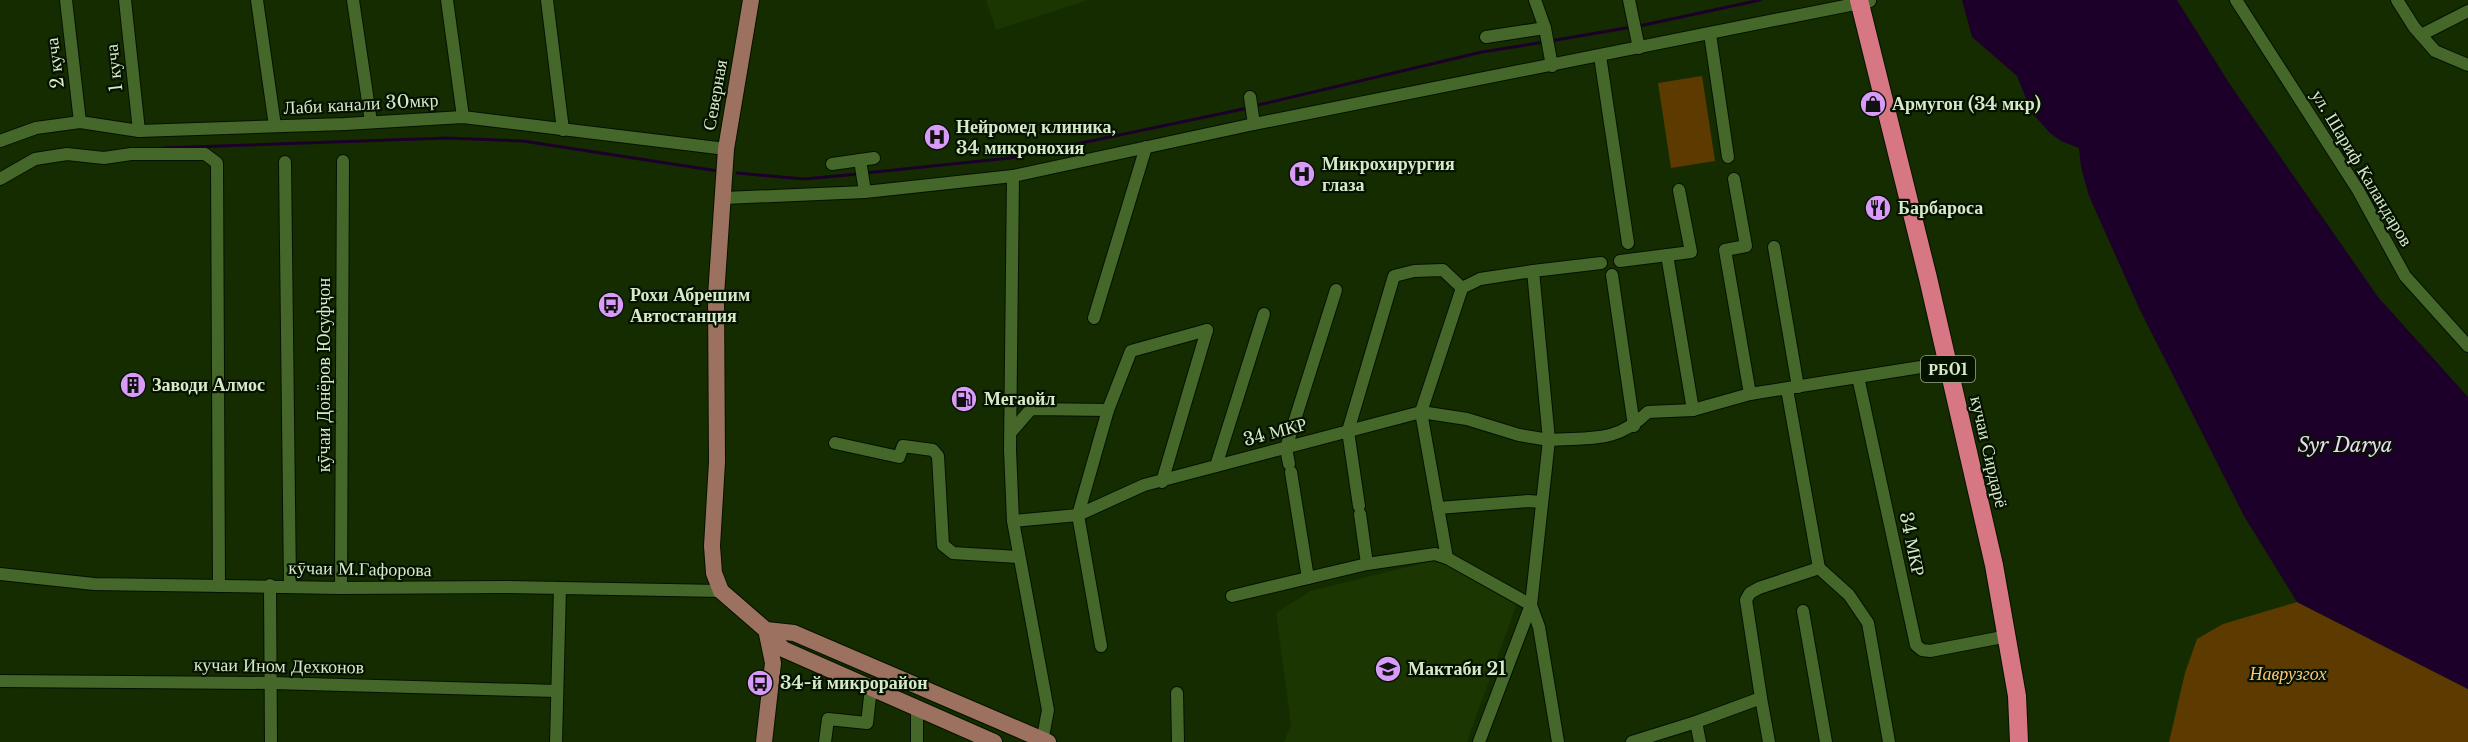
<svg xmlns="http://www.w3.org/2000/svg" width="2468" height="742" viewBox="0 0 2468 742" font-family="'Libre Baskerville',serif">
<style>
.built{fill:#1b3600}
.green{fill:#5d3b00}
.water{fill:#1c0029}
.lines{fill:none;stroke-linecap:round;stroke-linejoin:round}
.stream{stroke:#1c0029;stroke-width:3}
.minor-casing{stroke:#041200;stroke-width:14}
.major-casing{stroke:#041200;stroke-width:18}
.highway-casing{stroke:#041200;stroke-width:20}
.minor{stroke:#45672a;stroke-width:12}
.major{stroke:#9d715f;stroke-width:16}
.highway{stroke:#d77783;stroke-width:18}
.labels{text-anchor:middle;stroke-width:4.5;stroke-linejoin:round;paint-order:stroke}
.shield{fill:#051200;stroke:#97a98d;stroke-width:1.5}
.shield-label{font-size:16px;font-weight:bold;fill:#d6eac9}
.street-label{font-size:18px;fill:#d6eac9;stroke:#051200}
.poi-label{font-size:18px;font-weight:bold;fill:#d6eac9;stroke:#051200;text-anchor:start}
.park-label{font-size:18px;font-style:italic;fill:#fdc477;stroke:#051200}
.water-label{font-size:20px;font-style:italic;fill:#edd5fb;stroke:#051200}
</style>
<rect width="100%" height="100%" fill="#142c00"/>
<g class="built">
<path d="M986,0H1088L996,30Z"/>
<path d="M1440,559L1517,603L1467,742H1284L1291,725L1276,613L1310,591Z"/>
</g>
<g class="green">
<path d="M1702,76L1715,161L1671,168L1658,83Z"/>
<path d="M2297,602L2468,689V742H2169L2185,673L2197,639L2223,624Z"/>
</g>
<path class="water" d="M1962,0H2177L2231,86L2378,297L2468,397V689L2297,602L2244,516L2139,308L2089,196L2081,167L2079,148L2061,141L2050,133L2032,113L2017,76L1972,37Z"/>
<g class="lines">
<g class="stream">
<path d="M1639,26L1760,0"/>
<path d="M1550,41L1632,27"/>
<path d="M1254,106L1482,52L1544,42"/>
<path d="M163,148L447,138L523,141L718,171"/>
<path d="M737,173L804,179L858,174"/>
<path d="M865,173L1010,158L1248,108"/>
</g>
<g class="minor-casing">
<g id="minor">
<path d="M66,0L80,122"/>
<path d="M125,0L139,131"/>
<path d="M257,0L275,126"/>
<path d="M353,0L371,122"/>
<path d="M447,0L463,117"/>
<path d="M547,0L563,130"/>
<path d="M1535,0L1545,28L1552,66"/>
<path d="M1629,0L1639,48"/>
<path d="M2236,0L2358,190L2405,276L2468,346"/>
<path d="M2397,0L2414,27L2435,51L2468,65"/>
<path d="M1710,34L1728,157"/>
<path d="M2421,35L2468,11"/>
<path d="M1486,37L1545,28"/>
<path d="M1600,56L1628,243"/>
<path d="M1250,97L1254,124"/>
<path d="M0,141L36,128L80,122L139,131L345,124L463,117L726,149"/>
<path d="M860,160L865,192"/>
<path d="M285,162L290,586"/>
<path d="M832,164L874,158"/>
<path d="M1013,176L1010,450L1013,521L1048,710L1042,742"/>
<path d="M0,179L35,159L67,154L104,158L131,154H205L217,163L219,586"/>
<path d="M1734,179L1746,246L1725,250L1750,394"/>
<path d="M724,198L865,192L1013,176L1254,124L1870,1"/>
<path d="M1774,247L1798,387"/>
<path d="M1667,255L1693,410"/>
<path d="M1620,261L1691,252L1679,190"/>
<path d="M1612,275L1634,426"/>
<path d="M1094,318L1146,147"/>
<path d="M1858,377L1916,645L1922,650L1930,651L2008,636"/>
<path d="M1011,432L1031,409L1108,410L1131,351L1207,330"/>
<path d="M835,443L899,457L903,446L933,450L938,456L943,545L953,553L1018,557"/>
<path d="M1289,464L1286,448L1336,290"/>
<path d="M1216,466L1264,314"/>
<path d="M1291,472L1308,578"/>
<path d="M1162,482L1207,330"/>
<path d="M1359,506L1348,431L1394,276L1414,271L1443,270L1462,288L1480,279L1533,271"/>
<path d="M1438,508L1528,501L1542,502"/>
<path d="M1360,514L1367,564"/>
<path d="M1013,521L1078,515L1144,485L1421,412L1467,419L1519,435L1549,440L1533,271L1601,263"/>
<path d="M1447,558L1421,412L1462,288"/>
<path d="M1819,568L1849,595L1868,623L1889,742"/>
<path d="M0,574L94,584L341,588L507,587L721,591"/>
<path d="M270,585L271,742"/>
<path d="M341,588L343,161"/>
<path d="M1232,596L1367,564L1435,554L1447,558L1531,605L1539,627L1558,742"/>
<path d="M1803,611L1826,742"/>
<path d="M1101,646L1078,515L1108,410"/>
<path d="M0,681L272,683L557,691"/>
<path d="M1177,693L1178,742"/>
<path d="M1761,698L1769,742"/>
<path d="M1696,722L1700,742"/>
<path d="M556,742L560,588"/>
<path d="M825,742L828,719L867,723L871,688"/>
<path d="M917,742V709"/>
<path d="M1479,742L1531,605L1549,440C1591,437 1615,444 1648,412L1693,410L1750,394L1946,363"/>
<path d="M1632,742L1696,722L1761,698L1746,600L1750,593L1759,588L1819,568L1787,389"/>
</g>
</g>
<g class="major-casing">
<g id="major">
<path d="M751,0L726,149L716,296L717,462L712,546L714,573L721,591L766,630L783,649L994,742"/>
<path d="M766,630L794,633L1048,742"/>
<path d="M764,742L773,663L767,634"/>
</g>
</g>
<g class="highway-casing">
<path id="highway" d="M1859,0L1928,278L1994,565L2017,696L2019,742"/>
</g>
<use href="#minor" class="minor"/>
<use href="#major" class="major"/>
<use href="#highway" class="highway"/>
</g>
<defs>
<g id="shop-disc" transform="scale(1.35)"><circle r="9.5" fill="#d89bf8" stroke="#051200"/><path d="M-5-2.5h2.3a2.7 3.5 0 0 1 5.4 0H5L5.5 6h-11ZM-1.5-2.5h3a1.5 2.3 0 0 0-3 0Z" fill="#111"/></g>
<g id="hospital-disc" transform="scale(1.35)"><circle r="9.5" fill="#d89bf8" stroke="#051200"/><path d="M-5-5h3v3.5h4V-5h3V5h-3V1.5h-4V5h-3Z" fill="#111"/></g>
<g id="restaurant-disc" transform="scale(1.35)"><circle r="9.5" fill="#d89bf8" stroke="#051200"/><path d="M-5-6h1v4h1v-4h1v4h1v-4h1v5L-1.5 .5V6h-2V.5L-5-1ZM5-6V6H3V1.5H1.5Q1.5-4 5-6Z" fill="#111"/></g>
<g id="bus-disc" transform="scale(1.35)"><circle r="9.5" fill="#d89bf8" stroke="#051200"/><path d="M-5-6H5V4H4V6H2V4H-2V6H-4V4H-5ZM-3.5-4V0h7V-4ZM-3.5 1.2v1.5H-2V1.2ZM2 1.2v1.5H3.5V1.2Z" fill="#111"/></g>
<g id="building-disc" transform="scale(1.35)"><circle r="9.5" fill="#d89bf8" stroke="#051200"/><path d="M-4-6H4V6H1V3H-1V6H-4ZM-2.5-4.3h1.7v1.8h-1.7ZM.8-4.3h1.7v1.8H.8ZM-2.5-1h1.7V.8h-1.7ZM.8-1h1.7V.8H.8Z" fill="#111"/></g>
<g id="fuel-disc" transform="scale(1.35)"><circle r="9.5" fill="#d89bf8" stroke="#051200"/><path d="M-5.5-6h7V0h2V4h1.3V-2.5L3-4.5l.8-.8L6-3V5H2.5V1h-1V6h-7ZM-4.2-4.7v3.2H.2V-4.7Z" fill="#111"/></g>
<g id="school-disc" transform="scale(1.35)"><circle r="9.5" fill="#d89bf8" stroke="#051200"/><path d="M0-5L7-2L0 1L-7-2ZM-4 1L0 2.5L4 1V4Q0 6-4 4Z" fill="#111"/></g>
</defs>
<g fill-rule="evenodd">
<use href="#shop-disc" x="1873" y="104"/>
<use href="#hospital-disc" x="937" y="137"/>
<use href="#hospital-disc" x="1302" y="174"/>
<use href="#restaurant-disc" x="1878" y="208"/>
<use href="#bus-disc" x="611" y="305"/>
<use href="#building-disc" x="133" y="385"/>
<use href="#fuel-disc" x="964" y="399"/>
<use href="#school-disc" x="1388" y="669"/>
<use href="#bus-disc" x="760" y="683"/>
</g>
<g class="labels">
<rect class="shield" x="1921" y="356" width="54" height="26" rx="4.5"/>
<g class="shield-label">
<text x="1948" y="375">РБ01</text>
</g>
<g class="street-label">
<text transform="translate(55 63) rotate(-97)" y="6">2 куча</text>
<text transform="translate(114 68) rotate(-96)" y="6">1 куча</text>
<text transform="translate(715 95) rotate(-80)" y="6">Северная</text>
<text transform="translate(361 104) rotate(-3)" y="6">Лаби канали 30мкр</text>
<text transform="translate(2362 168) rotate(59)" y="6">ул. Шариф Каландаров</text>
<text transform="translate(324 375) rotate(-90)" y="6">кӯчаи Донёров Юсуфҷон</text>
<text transform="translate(1275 432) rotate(-15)" y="6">34 МКР</text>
<text transform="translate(1989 452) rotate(77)" y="6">кучаи Сирдарё</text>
<text transform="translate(1912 544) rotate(78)" y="6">34 МКР</text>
<text transform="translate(360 569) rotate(1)" y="6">кӯчаи М.Гафорова</text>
<text transform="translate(279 666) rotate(1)" y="6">кучаи Ином Дехконов</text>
</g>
<g class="poi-label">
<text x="1892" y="110">Армугон (34 мкр)</text>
<text x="956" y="133">Нейромед клиника,<tspan x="956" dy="21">34 микронохия</tspan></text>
<text x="1322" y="170">Микрохирургия<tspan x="1322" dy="21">глаза</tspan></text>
<text x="1898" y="214">Барбароса</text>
<text x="630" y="301">Рохи Абрешим<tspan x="630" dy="21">Автостанция</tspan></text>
<text x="152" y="391">Заводи Алмос</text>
<text x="984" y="405">Мегаойл</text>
<text x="1408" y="675">Мактаби 21</text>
<text x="780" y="689">34-й микрорайон</text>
</g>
<g class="park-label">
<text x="2288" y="680">Наврузгох</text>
</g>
<g class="water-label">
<text x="2345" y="452">Syr Darya</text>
</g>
</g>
</svg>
